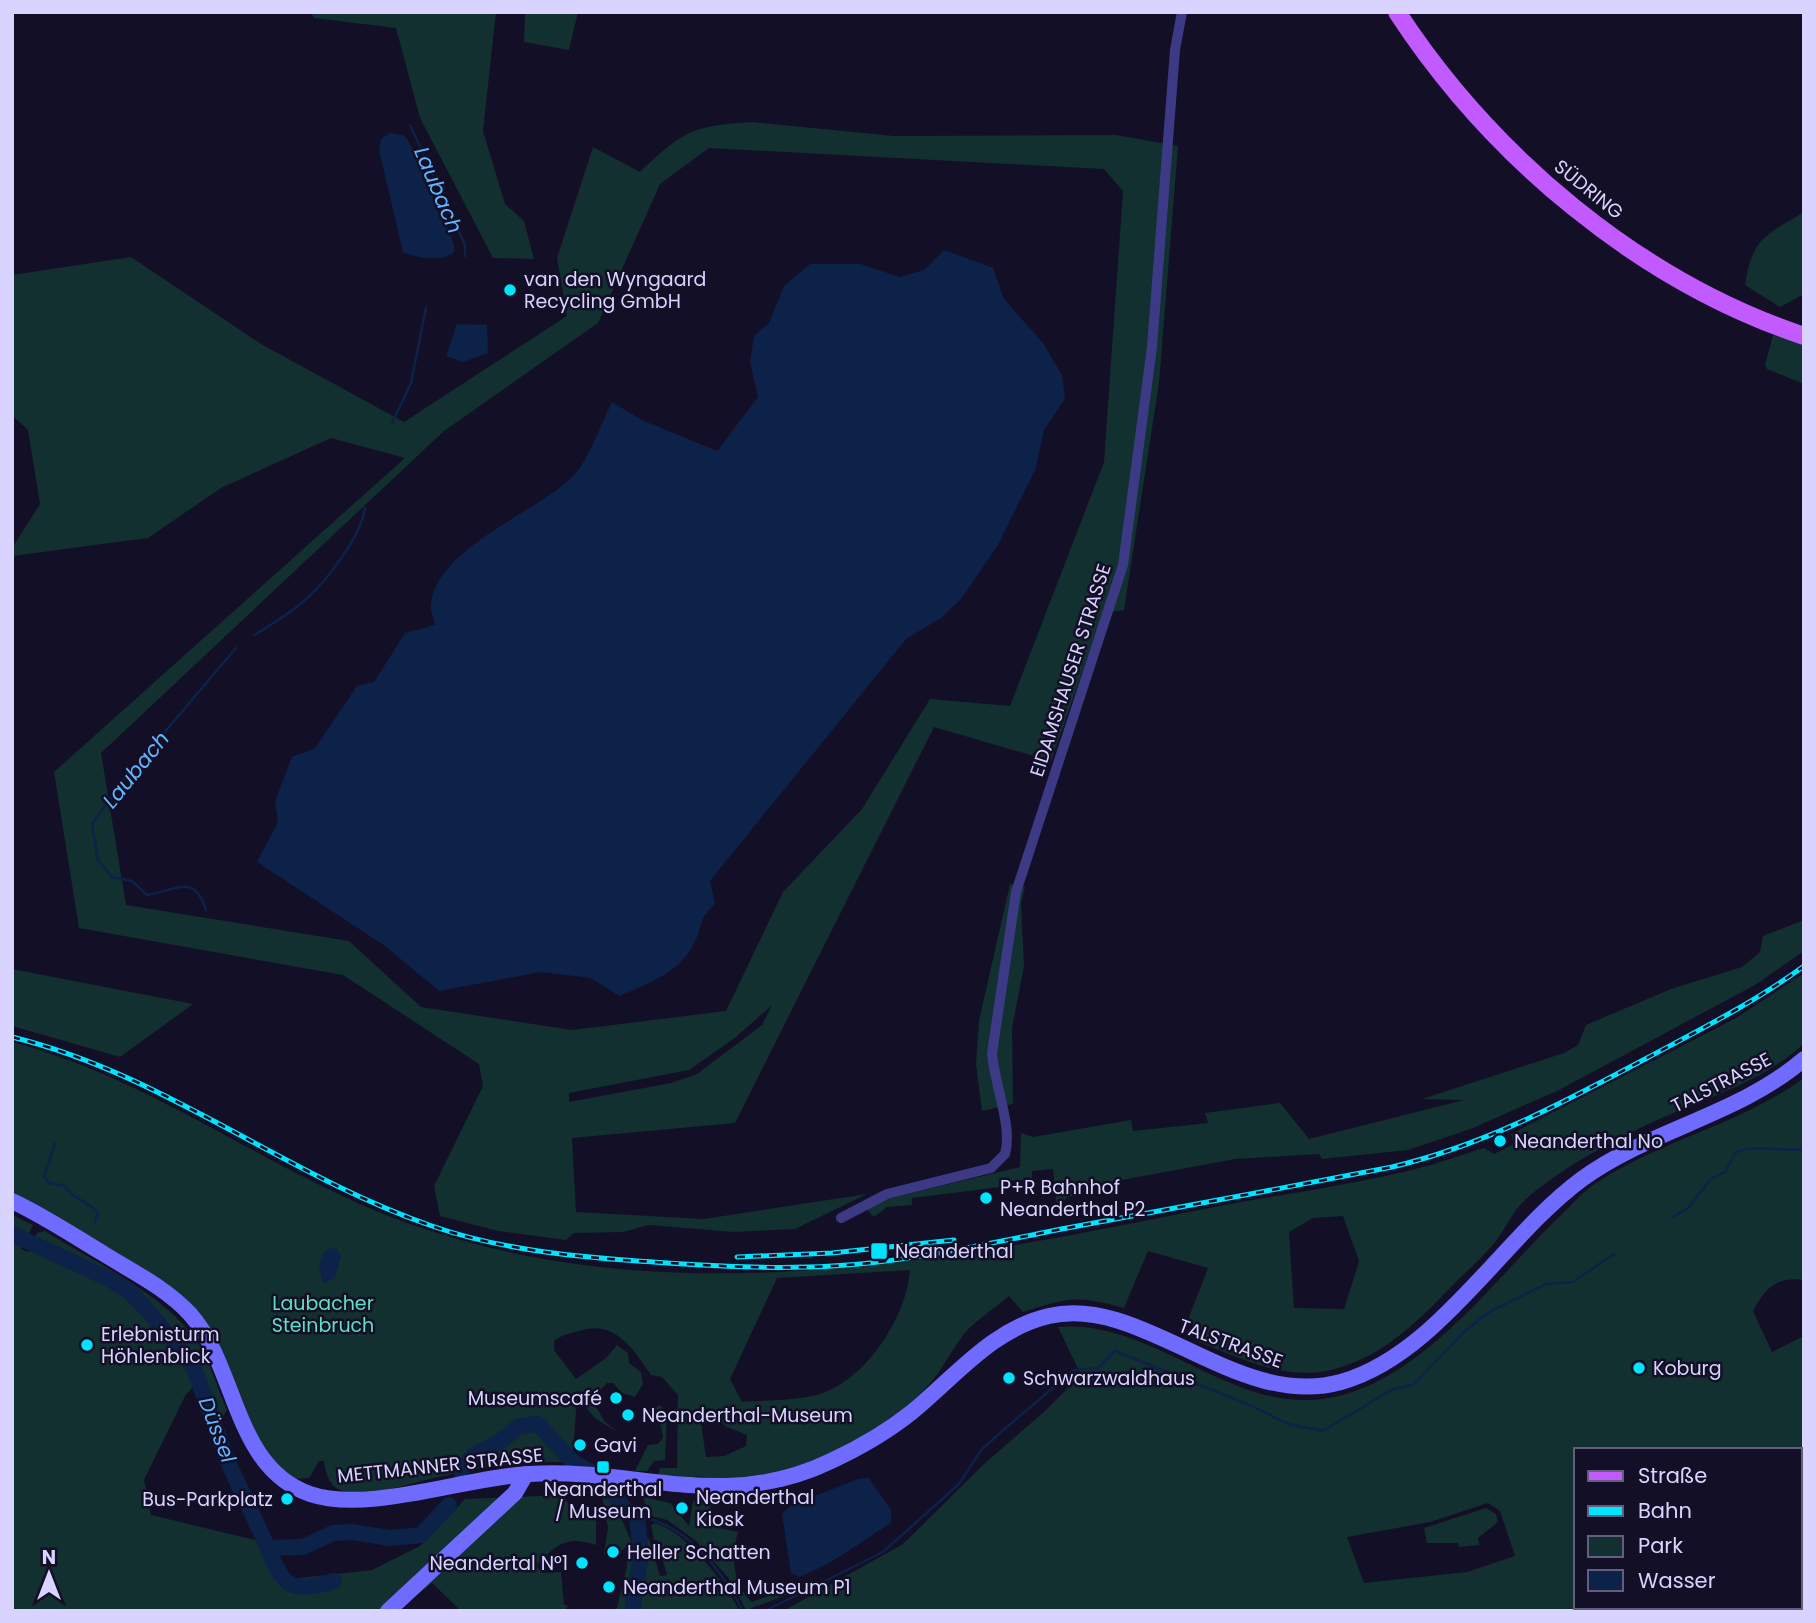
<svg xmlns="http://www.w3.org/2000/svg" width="1816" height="1623" viewBox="0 0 1816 1623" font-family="Poppins,sans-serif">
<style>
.green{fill:#12302f;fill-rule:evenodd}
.water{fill:#0c2248}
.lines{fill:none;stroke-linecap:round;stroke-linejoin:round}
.stream{stroke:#0c2248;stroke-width:2.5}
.river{stroke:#0c2248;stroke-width:16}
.minor{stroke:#3d3a85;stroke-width:10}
.secondary{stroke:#6f6bff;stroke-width:16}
.primary{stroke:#c25bff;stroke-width:18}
.rail-casing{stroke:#00e5ff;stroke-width:5}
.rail{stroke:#130f26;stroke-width:2.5;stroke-dasharray:8;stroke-linecap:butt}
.poi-dot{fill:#00e5ff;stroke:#130f26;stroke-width:2.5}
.labels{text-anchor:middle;stroke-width:5;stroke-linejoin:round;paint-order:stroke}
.street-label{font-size:19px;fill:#d9d4ff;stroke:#130f26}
.poi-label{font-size:19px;fill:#d9d4ff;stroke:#130f26;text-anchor:start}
.park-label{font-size:19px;fill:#5fe0c0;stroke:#130f26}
.water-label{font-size:21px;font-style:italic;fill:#62b6ff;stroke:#130f26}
</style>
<rect width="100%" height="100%" fill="#130f26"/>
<g class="green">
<path d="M311,12H496L483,131L505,204L524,221L534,259L493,258L420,118L396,28L314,18Z"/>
<path d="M525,12H578L569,50L524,42Z"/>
<path d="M751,122L894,136L1116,135L1178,146L1159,383L1124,610L1103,613L1051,761L934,727L735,1123L572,1138L576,1212L704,1219L867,1194L795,1229L734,1232L649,1225L623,1232L574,1233L566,1240L498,1231L440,1216L434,1186L483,1086L479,1064L343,975L79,928L54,772L405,458L331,438L221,488L148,538L12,556V548L40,504L28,430L12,415V275L131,257L261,344L404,422L567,316L557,258L593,147L640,172C683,131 692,126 751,122ZM709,148L1104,169L1123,191L1104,462L1010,706L930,699L862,809L783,892L726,1011L572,1030L421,1007L349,941L126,905L101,753L444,431L598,323L660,184ZM772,1005L762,1025L697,1074L671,1083L569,1102V1093L689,1070L736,1037Z"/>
<path d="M1804,212V294L1780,307L1745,285C1752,238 1766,235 1804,212Z"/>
<path d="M1773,335L1804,344V384L1767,369L1765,365Z"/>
<path d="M1010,884L1025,887L1021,904L1024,966L1012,1028L1013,1104L982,1111L976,1065L979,1021Z"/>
<path d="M1804,920V951L1755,985L1559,1090L1473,1128L1408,1150L1322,1159L1319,1154L1235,1159L1073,1189V1196L1067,1197L1057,1209L1053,1169L1032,1171V1179L1009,1181L1008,1186L912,1198V1205L887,1207L874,1217L866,1209L891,1198L1020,1167L1021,1133L1033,1137L1131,1120L1133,1131L1208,1123L1205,1113L1280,1103L1309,1139L1464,1100L1422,1099L1564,1053L1578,1045L1586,1025L1671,989L1742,967L1760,952L1763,936Z"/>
<path d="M12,969L193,1004L120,1057L12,1026Z"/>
<path d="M1804,973V1043C1769,1078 1713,1096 1669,1115C1626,1133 1556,1170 1523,1202C1512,1213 1505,1229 1496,1241C1484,1256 1469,1269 1455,1283C1419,1320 1384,1357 1331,1370C1286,1381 1239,1358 1199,1342L1189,1317L1208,1268L1148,1251L1124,1308C1077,1295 1070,1297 1023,1312L1009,1296C995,1308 976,1320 964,1334C950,1352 940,1375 923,1391C866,1447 776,1490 695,1476V1481L658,1475L660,1468H677L678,1395L662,1377L651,1375C633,1349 615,1319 579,1331C571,1333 561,1335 554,1341V1350L576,1379L606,1358L617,1345L628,1353L629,1363L641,1372L643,1384L635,1397L622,1393L613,1383H607L591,1399L605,1422L619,1433L596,1419L577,1397L573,1453L567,1462C524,1461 481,1467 439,1477C409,1483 373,1498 343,1491C329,1488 326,1473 324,1461H319L309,1478L295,1479L282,1471L261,1445L204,1327L12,1196V1042C157,1080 272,1175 410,1224C666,1315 942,1262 1199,1210C1267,1196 1336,1188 1403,1172C1431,1166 1458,1156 1484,1148L1494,1154L1514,1144L1511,1134L1736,1018ZM1343,1216L1359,1261L1344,1309L1294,1308L1289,1232L1313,1218ZM910,1270C907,1315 868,1377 823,1393C802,1401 765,1400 742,1402L730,1379L777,1278ZM710,1408L725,1426L747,1435L746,1446L724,1456L706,1457L699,1410Z"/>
<path d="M1804,1078V1280C1777,1276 1765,1288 1753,1311L1772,1352L1804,1336V1611H783L903,1544L984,1464L1046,1410L1081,1375L1058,1327C1147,1319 1220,1402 1308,1400C1409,1398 1489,1285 1555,1221C1567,1210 1579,1195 1593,1185C1661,1139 1736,1127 1804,1078ZM1576,1450H1800V1607H1576ZM1488,1503L1500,1511L1515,1556L1467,1572L1364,1583L1347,1537L1430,1522Z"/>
<path d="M12,1215L33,1225L21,1249L28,1252L37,1233L45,1231C91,1260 155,1290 190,1332C208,1353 216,1385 227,1410L222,1418L202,1402L195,1385L185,1396L144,1480L151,1515L259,1541L281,1580L372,1570L420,1546L465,1499L564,1495L573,1515L596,1516V1545C565,1535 558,1544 536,1565L542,1573L561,1572L564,1604L568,1606L564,1611H461L432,1583L397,1611H12Z"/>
<path d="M660,1405L667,1416L665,1460L654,1461L647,1471H635L648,1445L658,1444L663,1438L661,1426L649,1412Z"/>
<path d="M601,1491L618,1511L632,1543L621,1551L617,1550L612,1561L604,1554L608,1528Z"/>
<path d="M643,1497L670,1503L689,1526L693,1501L711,1502L709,1526L738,1532C731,1556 732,1584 752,1602L784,1590L787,1595L746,1610L730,1580L696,1541L667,1520L648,1515Z"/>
<path d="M1486,1508L1496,1514L1498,1522L1478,1538L1479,1545L1459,1547L1458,1543H1427L1424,1528Z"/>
<path d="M655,1523C689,1534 722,1580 740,1611H636L644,1571L642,1540L649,1539L660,1576L667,1575L657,1540H654L651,1525Z"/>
<path d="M634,1547C641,1565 631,1592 627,1611H616L627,1566L626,1553Z"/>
</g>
<g class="water">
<path d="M390,133L403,135L407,139L433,184L454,245V252C441,263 417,258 403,252L379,150L381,139Z"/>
<path d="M944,250L993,268L1004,299L1043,343L1062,375L1065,399L1044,430L1036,468L998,545L961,599L941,618L906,639L710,881L715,904C699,920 704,918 697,937C684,971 650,983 619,996L591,978L541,972L439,991L385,946L257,862L278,822L275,801L292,757L315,748L357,686L374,682L405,633L435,625C434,619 430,610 431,604C437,547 539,512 575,474C589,458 602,422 612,402L642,420L717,451L758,397L750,362L754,336L769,323L784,286L810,264H860L900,277L924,270Z"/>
<path d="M457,324L487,325L488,353L463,362L446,356Z"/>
<path d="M331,1248L337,1249L341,1256L335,1278L323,1284L319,1267L324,1252Z"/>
<path d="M869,1478L891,1510V1523C860,1542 834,1564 799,1577L791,1573L782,1514L790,1506L858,1479Z"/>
</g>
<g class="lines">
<g class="stream">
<path d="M410,125L465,245V256"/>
<path d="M392,423L411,383L426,308"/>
<path d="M255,635C271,624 290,614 305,600C327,581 361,536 365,508"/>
<path d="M206,910C194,871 174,892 147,895L132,881L112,877L98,860L92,824L123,781L236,648"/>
<path d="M55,1143L44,1177L49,1183L65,1186C72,1200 88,1200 98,1213L95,1222"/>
<path d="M1673,1217L1688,1208L1711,1179L1725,1172L1736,1152C1756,1144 1782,1152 1804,1149"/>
<path d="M637,1516C687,1524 720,1568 743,1611"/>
<path d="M765,1611L883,1552L959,1484L982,1449L1008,1426L1074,1370L1098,1368L1115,1351L1252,1406L1288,1424L1323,1431L1393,1389L1413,1385L1465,1331L1491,1311L1546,1284L1573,1282L1614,1254"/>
</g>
<g class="river">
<path d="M12,1234L109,1279L130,1292L145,1307L193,1366L228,1462L268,1548L303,1547L333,1533L351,1532L390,1538L421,1535L449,1505"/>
<path d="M461,1471L473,1456L502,1440L519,1426L538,1424L573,1462L602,1479L625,1509L637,1516L641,1555L632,1611"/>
<path d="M268,1548C284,1589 292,1593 334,1581"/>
</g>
<path class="minor" d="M841,1218L887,1194L991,1168L1005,1154C1013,1127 994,1083 992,1053L1016,892L1123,565L1152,347L1175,50L1182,12"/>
<g class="secondary">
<path d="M12,1201C44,1216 74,1236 104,1254C133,1272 166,1288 190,1314C238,1368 233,1467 310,1494C368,1514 466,1477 529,1474C636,1467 724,1513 831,1461C859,1448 887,1432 912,1412C955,1377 992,1329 1049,1316C1143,1294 1237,1411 1341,1382C1437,1355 1503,1237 1582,1179C1651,1129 1739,1115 1804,1059"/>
<path d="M388,1611L515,1493L526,1474"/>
</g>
<path class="primary" d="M1397,12C1491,156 1639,281 1804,336"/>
<g class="rail-casing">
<g id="rail">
<path d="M12,1037C164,1074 286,1176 432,1226C498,1249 568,1256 637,1261C702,1265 767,1270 832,1266C911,1262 989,1243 1067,1228C1175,1208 1284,1188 1392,1167C1485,1145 1564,1102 1647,1058C1701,1029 1755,1002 1804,966"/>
<path d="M737,1257L832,1253L954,1240"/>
</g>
</g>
<use href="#rail" class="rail"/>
</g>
<g class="poi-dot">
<circle cx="510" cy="290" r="7"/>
<circle cx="1500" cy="1141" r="7"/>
<circle cx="986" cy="1198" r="7"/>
<rect x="870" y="1242" width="18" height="18" rx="3.5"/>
<circle cx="87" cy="1345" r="7"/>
<circle cx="1639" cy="1368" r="7"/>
<circle cx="1009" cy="1378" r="7"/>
<circle cx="616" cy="1398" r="7"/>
<circle cx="628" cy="1415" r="7"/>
<circle cx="580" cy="1445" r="7"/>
<rect x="596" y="1460" width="14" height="14" rx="3.5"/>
<circle cx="287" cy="1499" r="7"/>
<circle cx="682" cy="1508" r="7"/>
<circle cx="613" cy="1552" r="7"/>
<circle cx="582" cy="1563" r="7"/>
<circle cx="609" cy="1587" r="7"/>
</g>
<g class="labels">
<g class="street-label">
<text transform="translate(1589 189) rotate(39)" y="7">SÜDRING</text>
<text transform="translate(1070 670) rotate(-72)" y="7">EIDAMSHAUSER STRASSE</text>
<text transform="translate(1721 1082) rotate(-27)" y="7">TALSTRASSE</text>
<text transform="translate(1231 1343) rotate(20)" y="7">TALSTRASSE</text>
<text transform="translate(440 1465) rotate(-6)" y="7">METTMANNER STRASSE</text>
</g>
<g class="poi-label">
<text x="524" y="286">van den Wyngaard<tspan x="524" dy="22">Recycling GmbH</tspan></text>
<text x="1514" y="1148">Neanderthal No</text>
<text x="1000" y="1194">P+R Bahnhof<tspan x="1000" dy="22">Neanderthal P2</tspan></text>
<text x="895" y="1258">Neanderthal</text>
<text x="101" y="1341">Erlebnisturm<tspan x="101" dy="22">Höhlenblick</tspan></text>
<text x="1653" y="1375">Koburg</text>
<text x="1023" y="1385">Schwarzwaldhaus</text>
<text x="602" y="1405" text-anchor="end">Museumscafé</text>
<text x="642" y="1422">Neanderthal-Museum</text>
<text x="594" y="1452">Gavi</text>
<text x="603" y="1496" text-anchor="middle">Neanderthal<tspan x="603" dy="22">/ Museum</tspan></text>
<text x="696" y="1504">Neanderthal<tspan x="696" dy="22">Kiosk</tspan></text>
<text x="273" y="1506" text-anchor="end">Bus-Parkplatz</text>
<text x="627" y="1559">Heller Schatten</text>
<text x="568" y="1570" text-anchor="end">Neandertal N°1</text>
<text x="623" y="1594">Neanderthal Museum P1</text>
</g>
<g class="park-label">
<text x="323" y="1310">Laubacher<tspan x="323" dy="22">Steinbruch</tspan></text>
</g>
<g class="water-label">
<text transform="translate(438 190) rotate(67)" y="7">Laubach</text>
<text transform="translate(136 770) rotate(-51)" y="7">Laubach</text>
<text transform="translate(217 1430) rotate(69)" y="7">Düssel</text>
</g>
</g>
<rect width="1816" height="1623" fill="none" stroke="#d9d4ff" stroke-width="28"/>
<rect x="1574" y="1448" width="228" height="161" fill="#130f26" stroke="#625e7d" stroke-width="2"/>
<rect x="1588" y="1471" width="35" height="10" fill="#c25bff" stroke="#625e7d" stroke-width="2"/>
<text x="1638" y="1483" font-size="21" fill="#d9d4ff">Straße</text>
<rect x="1588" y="1506" width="35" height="10" fill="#00e5ff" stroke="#625e7d" stroke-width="2"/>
<text x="1638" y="1518" font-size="21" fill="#d9d4ff">Bahn</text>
<rect x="1588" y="1536" width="35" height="21" fill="#12302f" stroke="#625e7d" stroke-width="2"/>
<text x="1638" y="1553" font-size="21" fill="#d9d4ff">Park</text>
<rect x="1588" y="1570" width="35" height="21" fill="#0c2248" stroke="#625e7d" stroke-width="2"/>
<text x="1638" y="1588" font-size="21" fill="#d9d4ff">Wasser</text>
<g transform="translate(49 1574)" stroke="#130f26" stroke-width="5" paint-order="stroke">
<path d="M0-5L12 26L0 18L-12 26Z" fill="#d9d4ff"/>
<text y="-10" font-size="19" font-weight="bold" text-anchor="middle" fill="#d9d4ff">N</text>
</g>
</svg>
